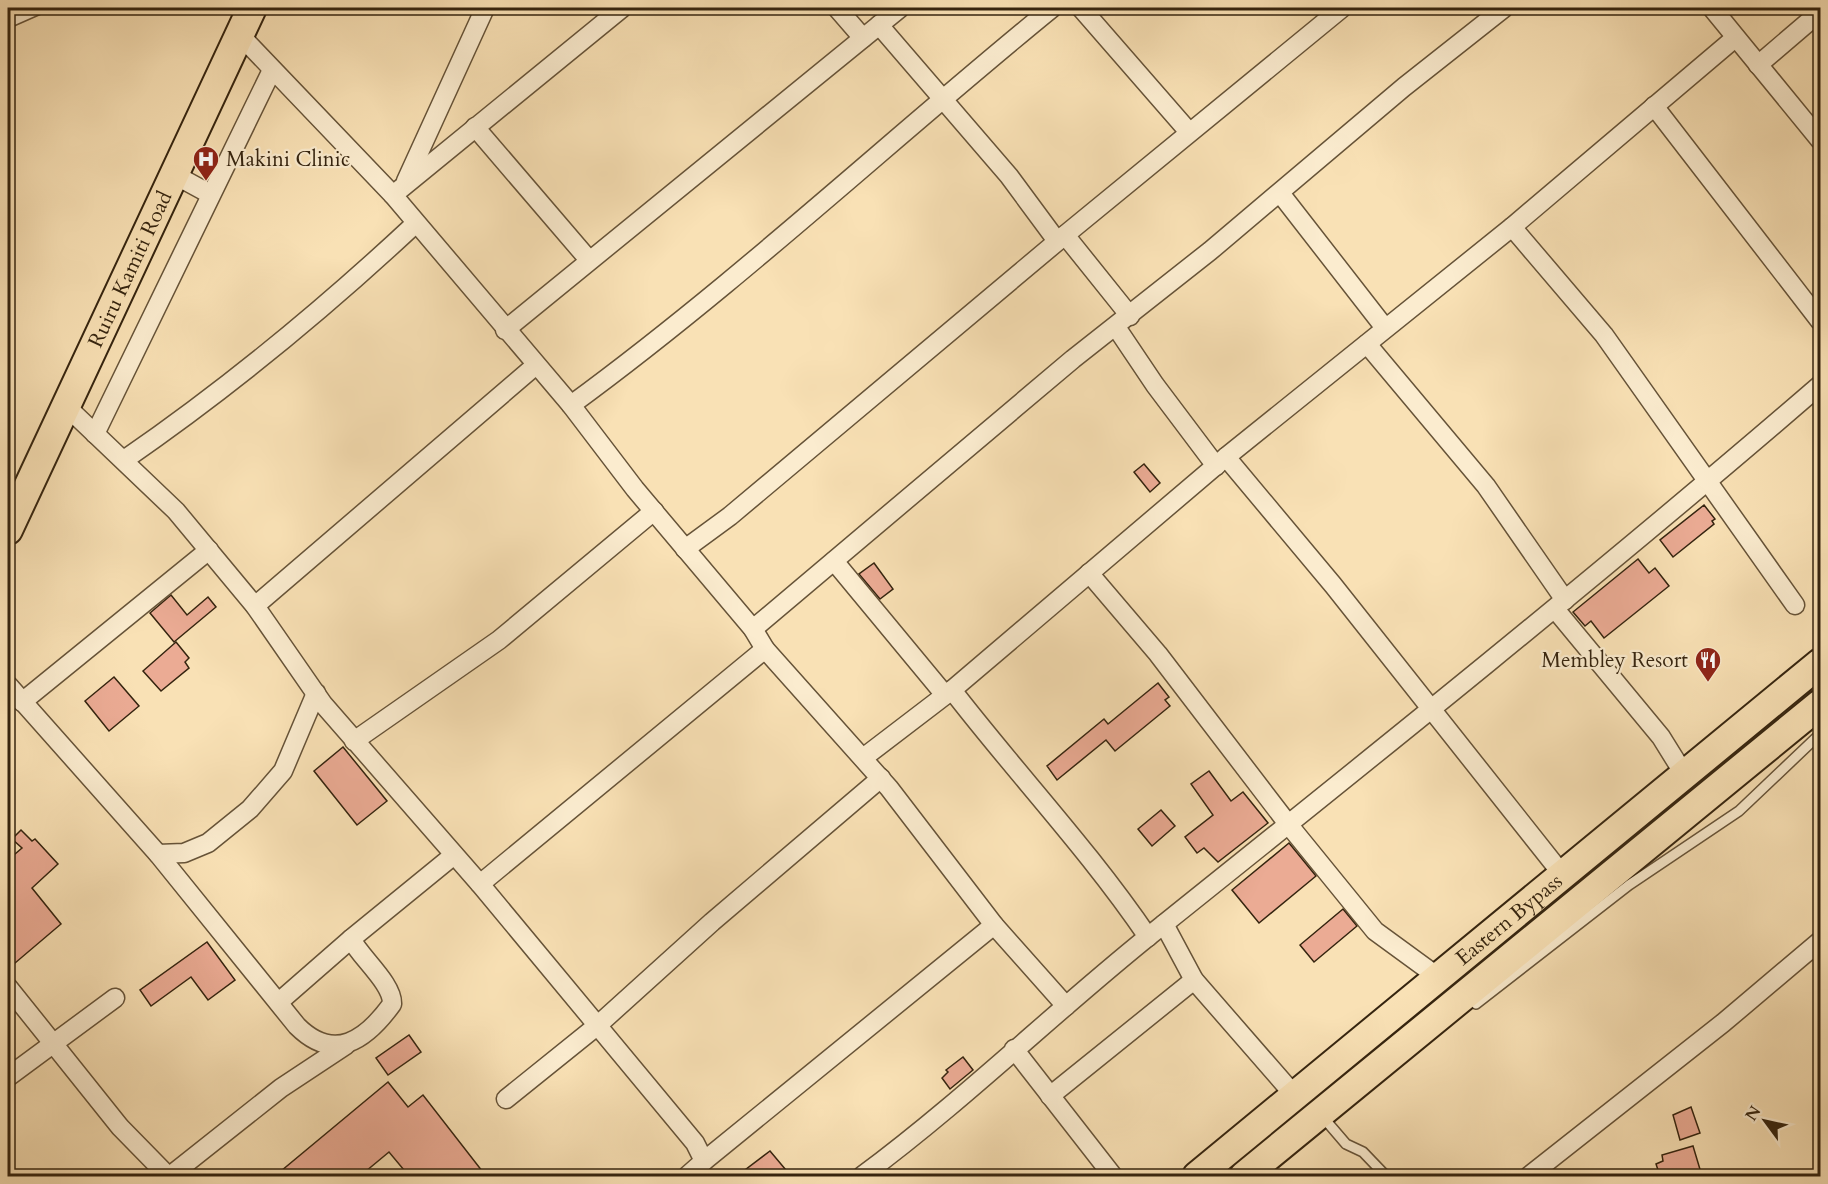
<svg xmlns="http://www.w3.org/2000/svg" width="1828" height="1184" viewBox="0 0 1828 1184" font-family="Cardo,serif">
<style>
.building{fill:#ebab94;stroke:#35240f;stroke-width:1.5}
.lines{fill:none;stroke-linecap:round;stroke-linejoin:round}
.service-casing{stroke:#665338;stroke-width:12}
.minor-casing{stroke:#665338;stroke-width:21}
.primary-casing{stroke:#35240f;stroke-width:32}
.service{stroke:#fbeccf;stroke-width:9}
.minor{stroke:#fbeccf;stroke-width:18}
.primary{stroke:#f9e1b5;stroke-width:28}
.labels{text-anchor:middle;stroke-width:4.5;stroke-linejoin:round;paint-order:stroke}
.poi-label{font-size:21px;fill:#35240f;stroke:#fbeccf;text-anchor:start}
.street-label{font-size:21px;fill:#35240f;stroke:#fbeccf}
</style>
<rect width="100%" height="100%" fill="#f9e1b5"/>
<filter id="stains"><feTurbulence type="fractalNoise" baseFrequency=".00333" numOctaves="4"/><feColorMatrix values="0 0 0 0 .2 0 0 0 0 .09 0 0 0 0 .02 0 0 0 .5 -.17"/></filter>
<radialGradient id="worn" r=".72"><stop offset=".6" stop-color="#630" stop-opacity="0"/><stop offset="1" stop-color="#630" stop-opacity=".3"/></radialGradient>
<g class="building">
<path d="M1144,464L1160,483L1150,492L1134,472Z"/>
<path d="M1704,505L1715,519L1712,521L1714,524L1673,557L1660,540Z"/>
<path d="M1638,559L1649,573L1655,568L1669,586L1604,638L1591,621L1585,626L1573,612Z"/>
<path d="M874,563L893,589L880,599L859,574Z"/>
<path d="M171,595L187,615L208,597L216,607L174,642L150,613Z"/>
<path d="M176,642L189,658L185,662L189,668L161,691L143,671Z"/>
<path d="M114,677L139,706L109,731L85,701Z"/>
<path d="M1158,683L1169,697L1165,700L1170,706L1115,751L1106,740L1057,780L1047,766L1104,719L1108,724Z"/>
<path d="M343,747L387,801L357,825L314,771Z"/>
<path d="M1209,771L1231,801L1243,792L1268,823L1218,862L1204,848L1197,853L1185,837L1213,815L1191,784Z"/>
<path d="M1161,810L1175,826L1152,846L1138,829Z"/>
<path d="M21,830L32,841L35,839L58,864L32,888L61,924L8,969V860L22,848L12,839Z"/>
<path d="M1289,843L1316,876L1259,923L1232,890Z"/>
<path d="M1343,909L1357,926L1314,962L1300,945Z"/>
<path d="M207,942L235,980L208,1000L191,977L151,1006L140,990Z"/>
<path d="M409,1035L421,1052L388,1075L376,1058Z"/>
<path d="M963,1057L973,1070L950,1089L942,1078L948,1072L946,1070Z"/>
<path d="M388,1082L408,1107L423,1095L486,1176H409L389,1152L360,1176H275Z"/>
<path d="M1691,1107L1700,1133L1680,1140L1673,1115Z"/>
<path d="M1693,1146L1702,1176H1660L1656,1164L1663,1161L1662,1155Z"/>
<path d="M770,1151L791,1176H737Z"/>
</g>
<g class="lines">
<g class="service-casing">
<g id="service">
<path d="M8,23L42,8"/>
<path d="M1476,1004L1629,885L1739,811L1820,734"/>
<path d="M1322,1116L1346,1144L1363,1152L1386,1176"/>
</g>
</g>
<g class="minor-casing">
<g id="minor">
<path d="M837,8L863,38"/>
<path d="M1081,8L1189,132"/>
<path d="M1712,8L1820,140"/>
<path d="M879,25L1009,176L1057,241"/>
<path d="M239,34L393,195L571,405L635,489L753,629L765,649L889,788L994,925L1066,1006"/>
<path d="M1758,65L1820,12"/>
<path d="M1654,106L1820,321"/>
<path d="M475,127L589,260"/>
<path d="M175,175L210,194"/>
<path d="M406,181L485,8"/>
<path d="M1280,193L1385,328"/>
<path d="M393,195L622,8"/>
<path d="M1512,227L1604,335L1795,605"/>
<path d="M1065,235L1130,316"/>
<path d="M1116,327L1155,385L1216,466"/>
<path d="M505,330L900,8"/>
<path d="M1367,344L1486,486L1565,600"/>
<path d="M571,405C739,282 891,139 1052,8"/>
<path d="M67,407L176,511L255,606L323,704L480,884L695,1143L704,1161L687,1176"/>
<path d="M95,434L272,70"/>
<path d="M1226,457L1333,585L1562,874"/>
<path d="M124,460C227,389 324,309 415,224"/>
<path d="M685,549L730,516L1065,235L1342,8"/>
<path d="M834,561L945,695"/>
<path d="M1089,573L1158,654L1288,824L1375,931L1438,977"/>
<path d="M255,606L536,365"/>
<path d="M1555,609L1661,737L1684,774"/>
<path d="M753,629L1073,359L1210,251L1404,87L1504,8"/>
<path d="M8,685L158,854L297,1026C334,1063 366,1040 392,1004C393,984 361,958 351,939L454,855"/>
<path d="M952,690C1016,773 1089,850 1148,937"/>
<path d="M22,702L209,550"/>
<path d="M354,741L499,640L654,511"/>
<path d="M863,758L952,690L1226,457L1512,227L1735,38"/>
<path d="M158,854L184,853L208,843L250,809L283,771L316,693"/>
<path d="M480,884L765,649"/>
<path d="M1164,924L1194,980L1295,1096"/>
<path d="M8,987L120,1127L168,1176"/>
<path d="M280,1001L351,939"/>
<path d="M1014,1049L1113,1176"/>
<path d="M8,1077L115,998"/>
<path d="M1050,1096L1194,980"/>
<path d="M506,1099L598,1025L712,922L881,778"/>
<path d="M704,1161L994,925"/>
<path d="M170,1176L281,1088L346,1045"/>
<path d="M862,1176C962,1102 1052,1014 1149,936C1375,755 1601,574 1820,385"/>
<path d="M1529,1176L1723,1023L1820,941"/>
</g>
</g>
<g class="primary-casing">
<g id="primary">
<path id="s1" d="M8,530L252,8"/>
<path id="s2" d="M1197,1176L1820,663"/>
<path d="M1244,1176L1820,704"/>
</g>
</g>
<use href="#service" class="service"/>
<use href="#minor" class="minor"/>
<use href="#primary" class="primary"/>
</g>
<defs>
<g id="hospital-pin" transform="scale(1.35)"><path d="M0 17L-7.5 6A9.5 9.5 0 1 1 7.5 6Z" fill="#8f2418" stroke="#fbeccf"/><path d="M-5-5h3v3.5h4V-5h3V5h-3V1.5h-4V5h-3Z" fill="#fff"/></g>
<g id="restaurant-pin" transform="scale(1.35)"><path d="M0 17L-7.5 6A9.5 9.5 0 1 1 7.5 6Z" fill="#8f2418" stroke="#fbeccf"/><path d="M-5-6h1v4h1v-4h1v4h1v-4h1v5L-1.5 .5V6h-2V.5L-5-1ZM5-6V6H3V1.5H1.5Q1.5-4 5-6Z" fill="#fff"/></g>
</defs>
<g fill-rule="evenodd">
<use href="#hospital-pin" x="206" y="159"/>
<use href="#restaurant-pin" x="1708" y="660"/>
</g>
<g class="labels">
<g class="poi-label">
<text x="226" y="166">Makini Clinic</text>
<text x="1688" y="667" text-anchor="end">Membley Resort</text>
</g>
<g class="street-label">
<text dy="7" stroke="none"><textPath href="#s1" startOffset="288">Ruiru Kamiti Road</textPath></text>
<text dy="7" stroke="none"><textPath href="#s2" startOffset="404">Eastern Bypass</textPath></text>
</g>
</g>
<rect width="1828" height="1184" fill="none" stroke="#f9e1b5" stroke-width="30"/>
<rect x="9" y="9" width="1810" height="1166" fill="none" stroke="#35240f" stroke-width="3"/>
<rect x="15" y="15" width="1798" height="1154" fill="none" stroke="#35240f" stroke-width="1.5"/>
<g transform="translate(1765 1121) rotate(303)" stroke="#fbeccf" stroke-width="4.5" paint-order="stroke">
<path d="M0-4.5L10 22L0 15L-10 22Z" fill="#35240f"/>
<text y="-9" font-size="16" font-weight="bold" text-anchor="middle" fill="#35240f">N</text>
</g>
<rect width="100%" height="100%" filter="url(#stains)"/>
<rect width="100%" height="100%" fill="url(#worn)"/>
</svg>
